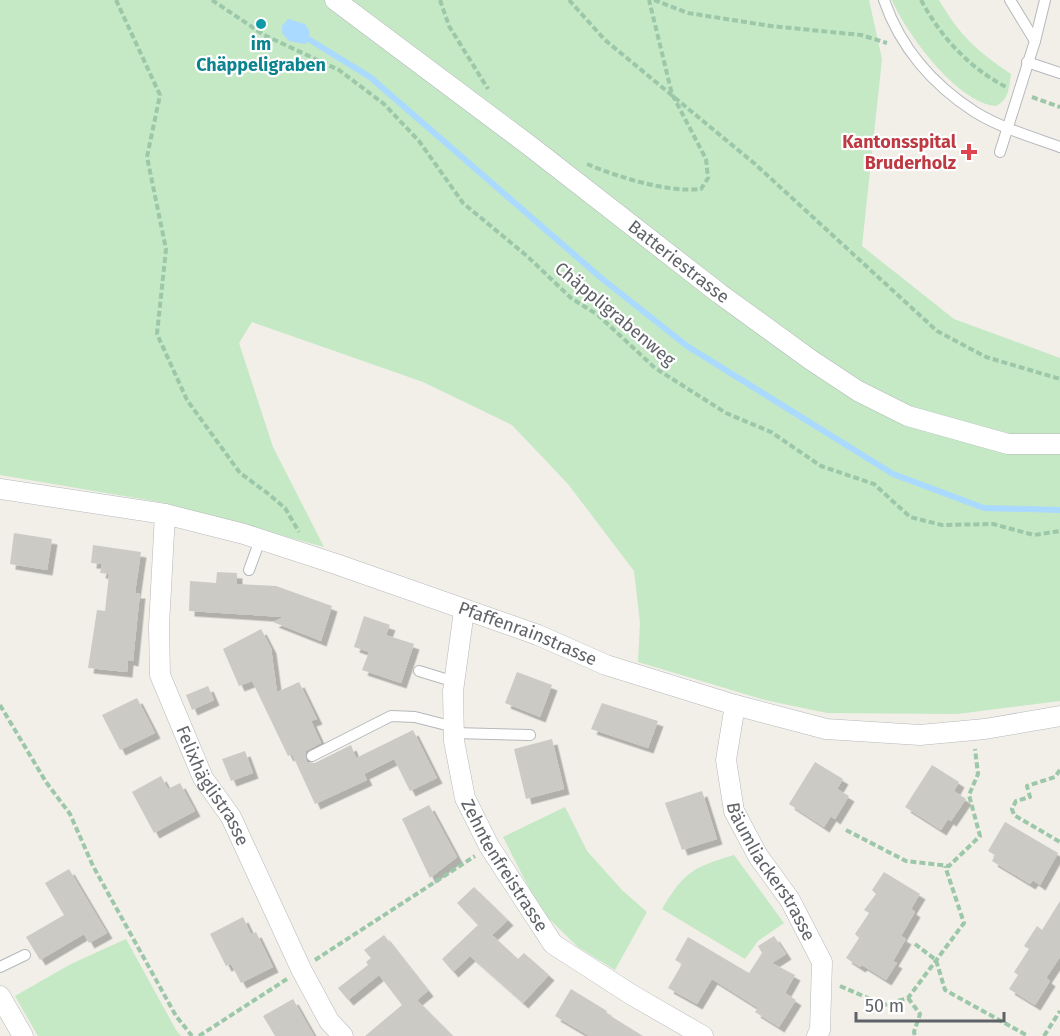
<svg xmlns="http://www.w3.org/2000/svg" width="1060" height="1036" viewBox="0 0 1060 1036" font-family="'Fira Sans',sans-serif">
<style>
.green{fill:#c5e8c5}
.water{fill:#aadaff}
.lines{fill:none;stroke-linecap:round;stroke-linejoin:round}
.stream{stroke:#aadaff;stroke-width:6}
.building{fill:#cccac5;filter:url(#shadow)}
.service-casing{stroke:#b5b8bc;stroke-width:12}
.minor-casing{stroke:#b5b8bc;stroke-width:21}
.path{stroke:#9cc7a9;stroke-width:4;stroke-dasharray:6 3;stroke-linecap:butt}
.service{stroke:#fff;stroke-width:10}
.minor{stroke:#fff;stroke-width:20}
.culture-dot{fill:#0f9aa8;stroke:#fff;stroke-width:2}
.health-dot{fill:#e0444e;stroke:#fff;stroke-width:2}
.labels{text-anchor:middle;stroke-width:4.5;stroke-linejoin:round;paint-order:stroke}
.culture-label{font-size:18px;font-weight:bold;fill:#0d838f;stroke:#fff}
.health-label{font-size:18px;font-weight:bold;fill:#be3a42;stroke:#fff;text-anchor:end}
.street-label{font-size:18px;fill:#5f6368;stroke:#fff}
</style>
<defs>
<filter id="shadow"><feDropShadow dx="5.5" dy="5.5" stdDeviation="0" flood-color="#0004"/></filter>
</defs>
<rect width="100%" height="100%" fill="#f1efe8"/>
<g class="green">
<path d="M0,0H869L882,59L862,246L954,319L1060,358V701L957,714L827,713L765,700L638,662L640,623L634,571L568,484L512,425L423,382L252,322L239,343L273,447L324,547L165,503L0,475Z"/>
<path d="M892,0H939C960,36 977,51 1011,74C1009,87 1009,100 996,106C957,103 906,33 892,0Z"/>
<path d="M565,807L587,851L622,890L647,912L615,970L578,947L540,910L503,837Z"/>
<path d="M734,855L784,923L758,941L745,959L662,909C685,871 692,868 734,855Z"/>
<path d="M126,939L176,1030L181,1036H38L15,996L71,964Z"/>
</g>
<path class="water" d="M288,19L305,24L309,31L310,40L305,44L289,41L282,33V26Z"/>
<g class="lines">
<path class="stream" d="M310,40L370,77L600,277L687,346L893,474L984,508L1060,510"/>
</g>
<g class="building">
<path d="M14,533L52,539L47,570L10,564Z"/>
<path d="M93,545L141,552L135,593H140L133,661L128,660L127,672L88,668L97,610L105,611L109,574L100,573L102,564L91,563Z"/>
<path d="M217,572L237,573V584L276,586L332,606L321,641L273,622L283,617L189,611L190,581L216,583Z"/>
<path d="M364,616L390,625L386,635L414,644L401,683L362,670L369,652L354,647Z"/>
<path d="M261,629L271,648L277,692L299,682L317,719L311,721L321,743L306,751L305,756L307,762L315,763L351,745L356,758L413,730L437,778L410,791L394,759L364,774L367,780L315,804L292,754L288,756L252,681L239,686L223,649Z"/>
<path d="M517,672L552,685L540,717L505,703Z"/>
<path d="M208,686L214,700L192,710L186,695Z"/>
<path d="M137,698L155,733L120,750L102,715Z"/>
<path d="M602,703L658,721L648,748L591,729Z"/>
<path d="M552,739L564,789L526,799L514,749Z"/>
<path d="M245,751L253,773L231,781L222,759Z"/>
<path d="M815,762L843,779L837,789L849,796L835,819L831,816L824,827L789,804Z"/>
<path d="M932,765L959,782L954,791L966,799L951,821L948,819L941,830L905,807Z"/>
<path d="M161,776L168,789L180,783L195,811L154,833L132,792Z"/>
<path d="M702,791L717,839L682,850L665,803Z"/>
<path d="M429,805L457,857L430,878L402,819Z"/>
<path d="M1005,822L1058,853L1040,885L1033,880L1030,884L992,861L995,855L988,851Z"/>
<path d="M69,869L107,933L89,943L84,934L40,960L26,937L64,915L45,883Z"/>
<path d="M884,872L920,894L911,909L915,912L901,936L906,939L893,961L897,963L886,980L862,965L860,967L846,958L859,938L855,934L869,913L864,910L876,894L872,890Z"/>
<path d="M474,887L508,920L492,935L518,959L524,953L549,975L523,1003L470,956L453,972L442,959L478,925L457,903Z"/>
<path d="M1060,901V957L1046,978L1050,981L1035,1005L1009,989L1018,975L1014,972L1029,949L1024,946L1037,926L1042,930Z"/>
<path d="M243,917L251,934L256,932L273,967L241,983L231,964L226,966L210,934Z"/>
<path d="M384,935L428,991L417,1000L453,1036H365L402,1005L379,975L348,1000L338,988L368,965L366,962L371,958L364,950Z"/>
<path d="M774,936L786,954L772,963L795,975L785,993L796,1000L779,1027L755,1012L758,1008L712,979L697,1004L668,988L682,964L675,960L688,937L749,973L762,953L758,946Z"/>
<path d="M571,989L607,1011L606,1013L643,1036H589L555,1016Z"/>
<path d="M293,999L314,1036H275L263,1016Z"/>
</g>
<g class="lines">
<g class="service-casing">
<g id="service">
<path d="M884,0C900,47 933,85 975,112C1001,128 1032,137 1060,147"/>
<path d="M1010,0L1035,41"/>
<path d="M1027,62L1060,73"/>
<path d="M1000,152L1035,41L1045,0"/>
<path d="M249,570L260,540"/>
<path d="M419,671L455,682"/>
<path d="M454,733L530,735"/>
<path d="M312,756L391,716L415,717L454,727"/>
<path d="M0,967L25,955"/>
</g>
</g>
<g class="minor-casing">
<g id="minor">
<path id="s1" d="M335,0L530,146L720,294L811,360L858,391L908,416L1008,444H1060"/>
<path id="s2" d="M0,489L165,514L244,534L336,564L538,635L606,665L735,705L826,729L920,735L985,729L1060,716"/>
<path id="s3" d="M165,514L159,626L160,675L203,778L231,817L301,969L329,1021L343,1036"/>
<path id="s4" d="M464,611L453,691L454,741L465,798L489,846L553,944L632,995L703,1036"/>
<path id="s5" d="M735,705L726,760L734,811L758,856L790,900L822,962L820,1030L817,1036"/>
<path d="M0,996L23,1036"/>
</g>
</g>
<g class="path">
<path d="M116,0L160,95L147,157L166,249L157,334L187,400L240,473L266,492L285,508L299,532"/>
<path d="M212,0L264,35L339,70L384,104L419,141L463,203L527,256L571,298L598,315L655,368L726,413L771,432L821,466L874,484L910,517L942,525L993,524L1034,535L1060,531"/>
<path d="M440,0L449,26L488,89"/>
<path d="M569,0L605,40L755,164L937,331L986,357L1060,379"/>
<path d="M654,0L688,13L771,26L861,35L887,43"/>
<path d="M921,0C941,37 968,67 1006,87"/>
<path d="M1032,97L1060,107"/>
<path d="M587,164C618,177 668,193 701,189L708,178L706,159L672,94L649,0"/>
<path d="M0,705L46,782L70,814L93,866L176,1016L192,1036"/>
<path d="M1060,770L1055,777L1027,786L1030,797L1016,801L1012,809L1014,815L1060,842"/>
<path d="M846,830L906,861L949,866L980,836L969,795L978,774L975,749"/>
<path d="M915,944L936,960L945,990L1028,1036"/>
<path d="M315,960L475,856"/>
<path d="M840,986L884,1005L908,998L964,923L945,866"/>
<path d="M908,998L920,1014L914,1032L915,1036"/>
<path d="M199,1036L287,979"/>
<path d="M1044,1036L1060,1011"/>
</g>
<use href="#service" class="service"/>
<use href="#minor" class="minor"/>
</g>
<circle class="culture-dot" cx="261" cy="24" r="6"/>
<path class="health-dot" d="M966 143h6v6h6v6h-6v6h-6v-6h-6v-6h6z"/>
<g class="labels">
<g class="culture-label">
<text x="261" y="50">im<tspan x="261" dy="21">Chäppeligraben</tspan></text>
</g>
<g class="health-label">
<text x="956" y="148">Kantonsspital<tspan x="956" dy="21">Bruderholz</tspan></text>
</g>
<g class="street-label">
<text dy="6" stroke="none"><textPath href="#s1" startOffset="432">Batteriestrasse</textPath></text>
<text transform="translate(615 314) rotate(40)" y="6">Chäppligrabenweg</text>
<text dy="6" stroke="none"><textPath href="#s2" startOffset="549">Pfaffenrainstrasse</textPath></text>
<text dy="6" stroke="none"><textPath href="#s3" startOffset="284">Felixhäglistrasse</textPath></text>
<text dy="6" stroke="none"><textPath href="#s4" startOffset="267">Zehntenfreistrasse</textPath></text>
<text dy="6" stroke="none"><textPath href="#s5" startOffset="178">Bäumliackerstrasse</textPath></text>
</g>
</g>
<path d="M856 1012v9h148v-9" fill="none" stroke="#5f6368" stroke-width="3"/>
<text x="865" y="1012" font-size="18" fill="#5f6368" stroke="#ffffff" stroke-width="4.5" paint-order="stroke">50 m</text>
</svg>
